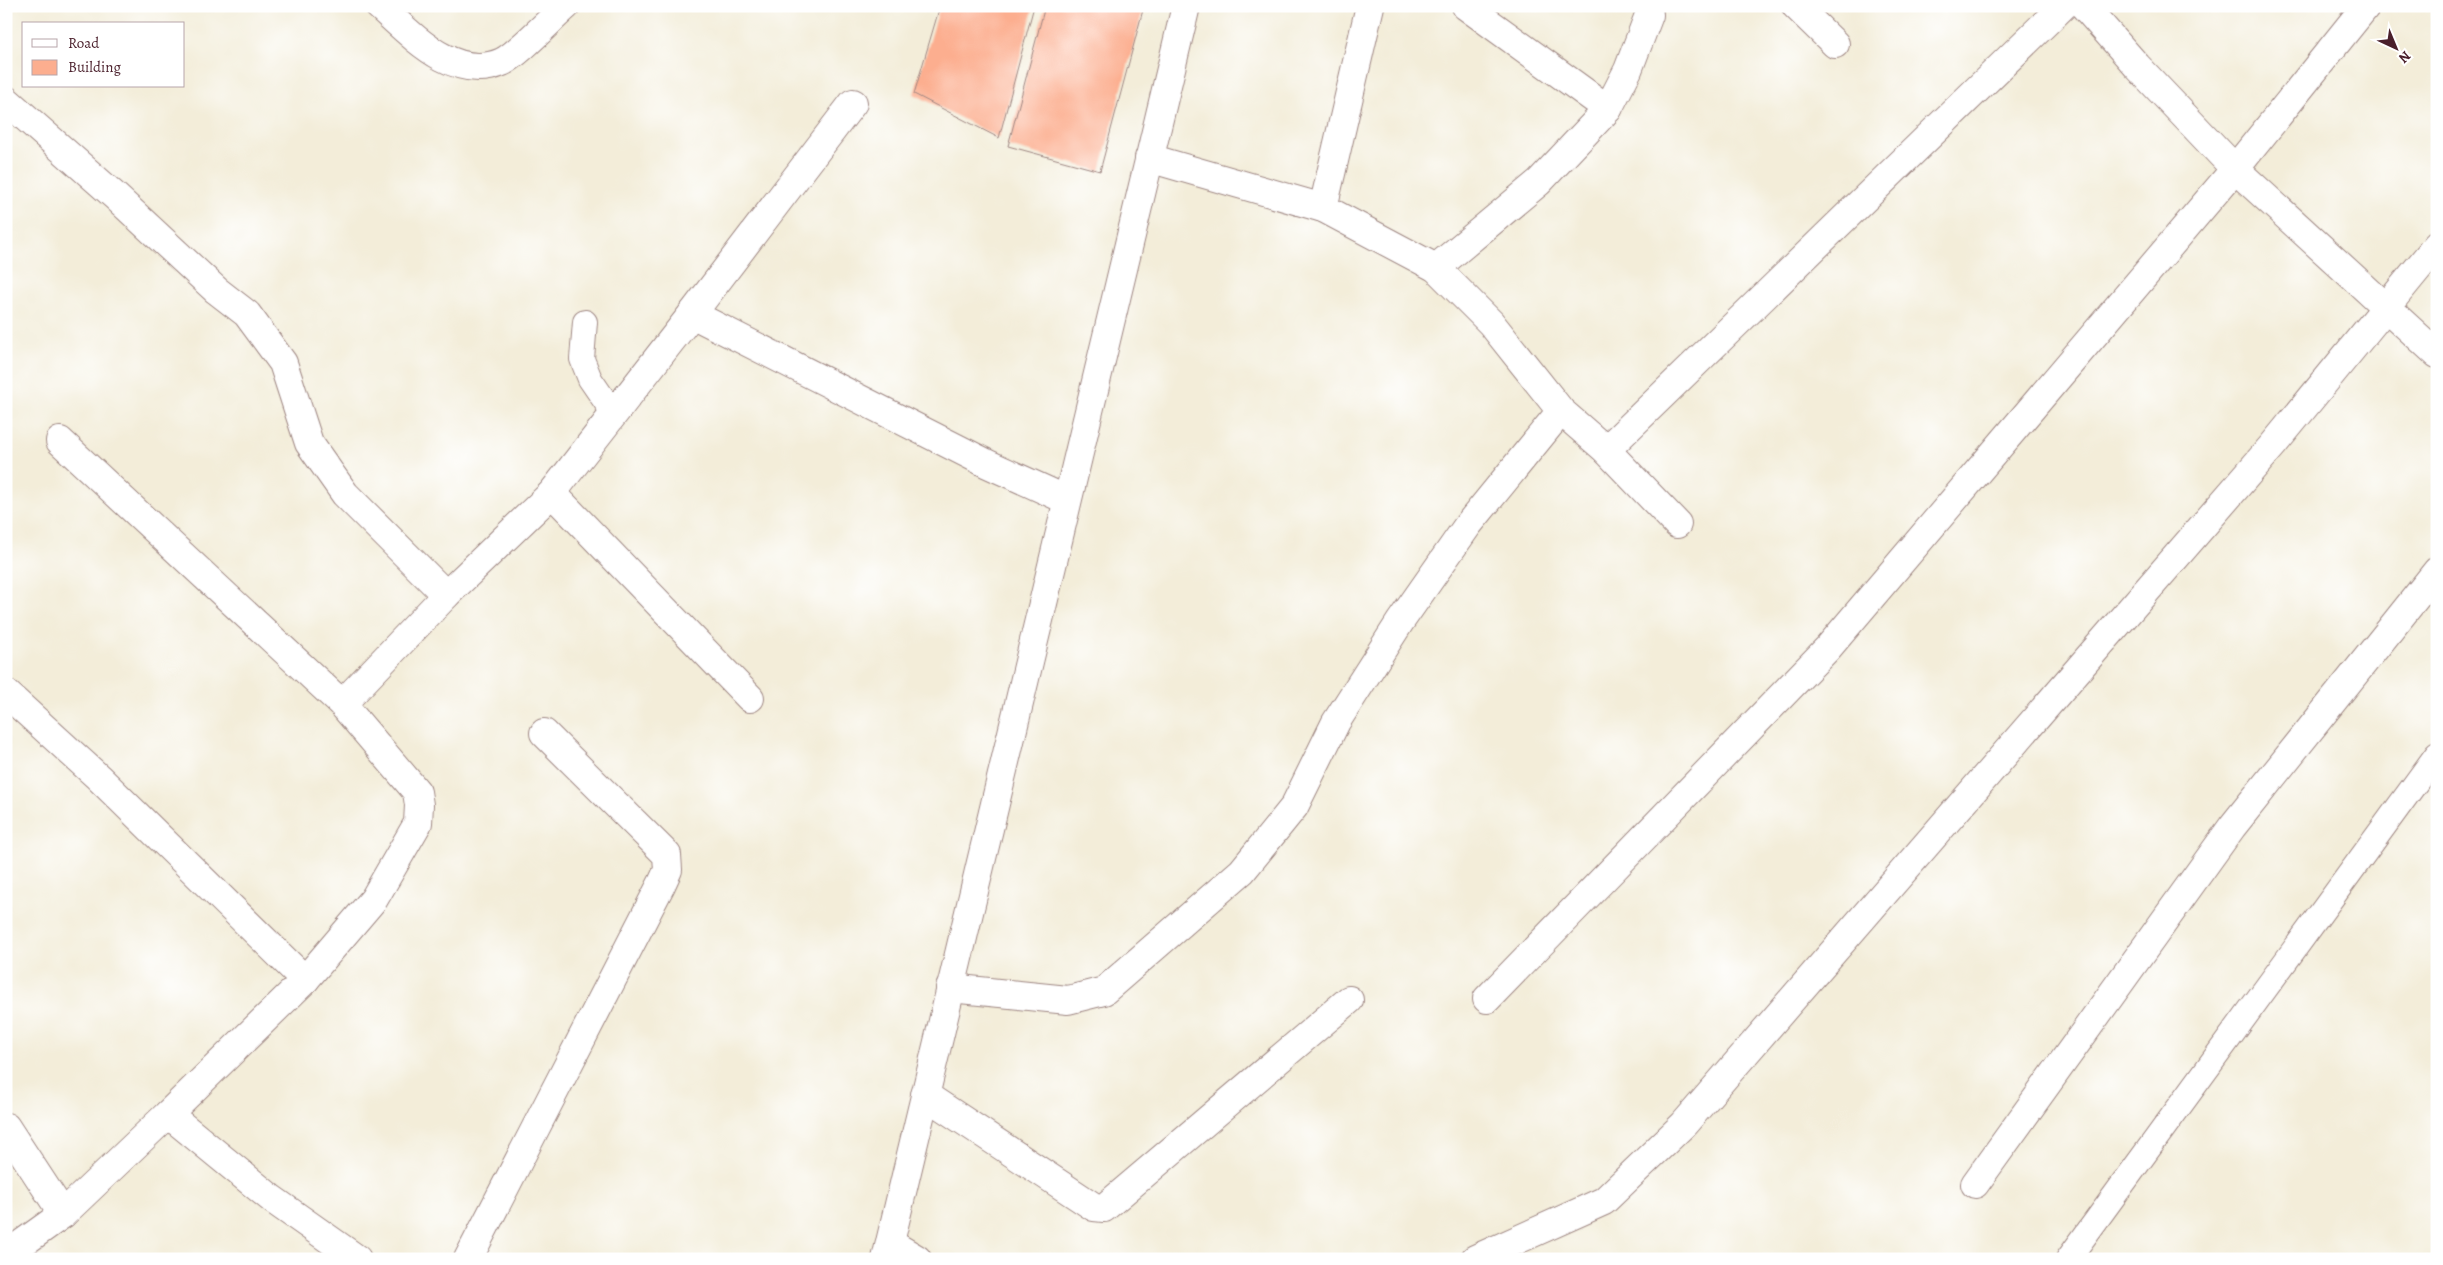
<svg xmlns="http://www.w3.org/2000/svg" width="2443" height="1265" viewBox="0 0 2443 1265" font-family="Alegreya,serif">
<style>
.building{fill:#fcae8f}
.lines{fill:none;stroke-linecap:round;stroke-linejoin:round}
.service-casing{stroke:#9e8682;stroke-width:26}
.minor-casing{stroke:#9e8682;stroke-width:30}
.tertiary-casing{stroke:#9e8682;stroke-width:30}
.service{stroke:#fff;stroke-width:24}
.minor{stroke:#fff;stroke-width:28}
.tertiary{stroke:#fff;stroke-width:28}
</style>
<rect width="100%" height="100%" fill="#fff"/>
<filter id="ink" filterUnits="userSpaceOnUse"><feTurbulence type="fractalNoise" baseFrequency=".02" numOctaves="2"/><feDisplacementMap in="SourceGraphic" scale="10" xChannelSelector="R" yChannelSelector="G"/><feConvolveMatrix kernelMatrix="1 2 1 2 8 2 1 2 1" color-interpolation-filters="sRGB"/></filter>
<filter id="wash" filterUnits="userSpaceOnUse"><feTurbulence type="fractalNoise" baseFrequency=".0096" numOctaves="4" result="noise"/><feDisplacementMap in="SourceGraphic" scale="20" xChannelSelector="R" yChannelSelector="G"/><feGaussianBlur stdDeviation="1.12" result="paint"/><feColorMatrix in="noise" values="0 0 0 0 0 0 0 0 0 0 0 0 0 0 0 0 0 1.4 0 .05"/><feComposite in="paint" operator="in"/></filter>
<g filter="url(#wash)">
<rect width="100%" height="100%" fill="#f3edd9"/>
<g id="blocks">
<g class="building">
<path d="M940,6H1034L999,138L914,94Z"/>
<path d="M1045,6H1144L1100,171L1008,146Z"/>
</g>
</g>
</g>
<g filter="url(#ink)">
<use href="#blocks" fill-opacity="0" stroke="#9e8682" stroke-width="1"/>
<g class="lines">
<g class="service-casing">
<g id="service">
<path d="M585,322L582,359L590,379L614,414"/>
<path d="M2068,1259L2437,754"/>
</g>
</g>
<g class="minor-casing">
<g id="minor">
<path d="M379,6C411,34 454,83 502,62C517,55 551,19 566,6"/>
<path d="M1466,6L1608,109"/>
<path d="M1796,6L1835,44"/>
<path d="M2084,6L2137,66L2235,169L2437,354"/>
<path d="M6,100L116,197L216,290L247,314L283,363L309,443L345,494L446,595"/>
<path d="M1149,158L1323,208L1436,268L1491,323L1561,411L1606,450L1677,524"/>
<path d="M1323,208L1370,6"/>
<path d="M1436,268L1539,182L1608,109L1628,70L1649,15L1648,6"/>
<path d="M692,314L988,464L1067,500"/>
<path d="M60,441L342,704L417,792L419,805L418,823L374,899L305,980L168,1114"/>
<path d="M1606,450L2063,6"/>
<path d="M552,493L750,698"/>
<path d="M6,693L98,777L305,980"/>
<path d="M342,704L446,595L552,493L692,314L853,103"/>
<path d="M950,988L1068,1000L1104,991L1242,871L1294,807L1336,722L1400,622L1468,525L1561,411"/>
<path d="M1487,999L1828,648L2235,169L2366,6"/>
<path d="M925,1095L1094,1207L1104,1208L1349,1000"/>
<path d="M6,1127L63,1214"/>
<path d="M1975,1184L2232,827L2437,571"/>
<path d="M890,1243L917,1259"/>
<path d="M468,1259L662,883L668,870L667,855L544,733"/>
<path d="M1475,1259L1604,1201L1684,1124L2273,445L2437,245"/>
</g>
</g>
<g class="tertiary-casing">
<g id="tertiary">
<path d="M6,1255L63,1214L168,1114L272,1199L357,1259"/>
<path d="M886,1259L1186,6"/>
</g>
</g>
<use href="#service" class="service"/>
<use href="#minor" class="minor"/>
<use href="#tertiary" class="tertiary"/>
</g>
</g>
<rect width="2443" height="1265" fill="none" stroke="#fff" stroke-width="25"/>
<rect x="22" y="22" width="162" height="65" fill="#ffffff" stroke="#b7a5aa"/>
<rect x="32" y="39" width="25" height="8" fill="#ffffff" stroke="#b7a5aa"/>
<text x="68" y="48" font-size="15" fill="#4a1f2b">Road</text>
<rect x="32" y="60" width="25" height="15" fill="#fcae8f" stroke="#b7a5aa"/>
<text x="68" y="72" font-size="15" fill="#4a1f2b">Building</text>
<g transform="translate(2396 48) rotate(136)" stroke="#ffffff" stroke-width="4" paint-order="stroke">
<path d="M0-4L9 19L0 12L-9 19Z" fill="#4a1f2b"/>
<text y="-8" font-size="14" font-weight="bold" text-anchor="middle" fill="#4a1f2b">N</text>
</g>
</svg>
